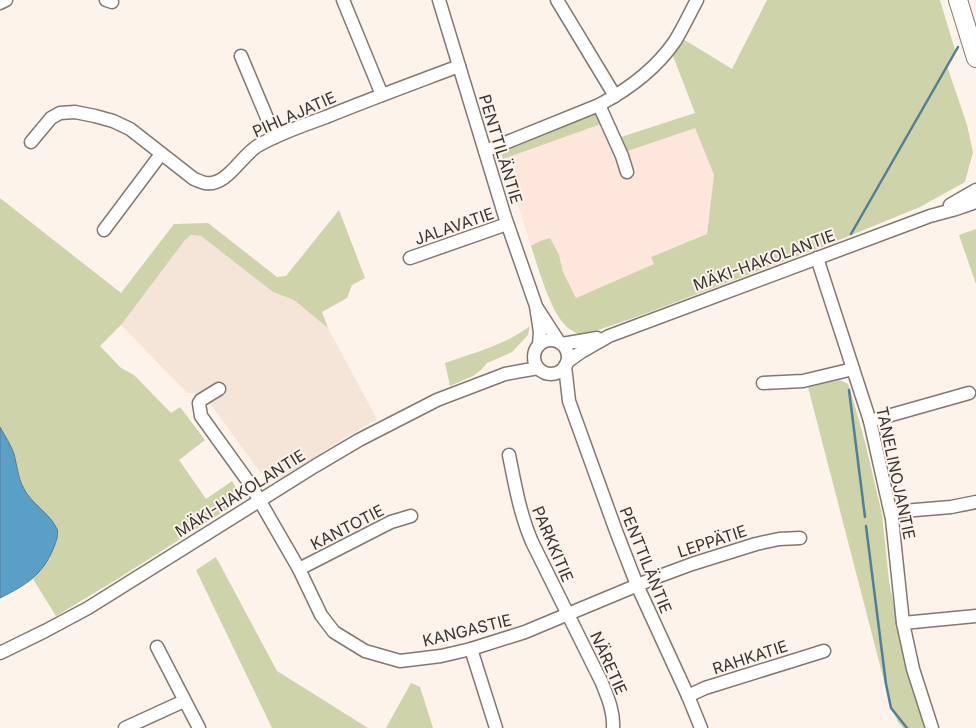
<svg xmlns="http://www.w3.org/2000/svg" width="976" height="728" viewBox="0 0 976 728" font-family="Inter,sans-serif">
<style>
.commercial{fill:#fde6db}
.built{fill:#f5e5d8}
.green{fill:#ced3a9}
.water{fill:#5a9fc6;stroke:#507f99}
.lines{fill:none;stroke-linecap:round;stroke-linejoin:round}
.stream{stroke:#507f99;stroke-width:2.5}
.minor-casing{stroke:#817870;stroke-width:15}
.highway-casing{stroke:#817870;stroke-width:20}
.minor{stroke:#fff;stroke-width:12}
.highway{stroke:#fff;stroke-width:18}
.labels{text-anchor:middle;stroke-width:4;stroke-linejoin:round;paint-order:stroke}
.street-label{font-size:16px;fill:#383431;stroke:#fdf3ea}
</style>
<rect width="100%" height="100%" fill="#fdf3ea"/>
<path class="commercial" d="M601,124L625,152L695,128L714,175L707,234L651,257L654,264L576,298L563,272L559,255L540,241L531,246L503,159Z"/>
<path class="built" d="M191,235L201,236L273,292L294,300L328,328L377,419L343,439L276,482L270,477L260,472L202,393H187L121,325L185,240Z"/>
<g class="green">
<path d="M767,0H940L955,50L947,66L967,125L973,152L965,182L920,207L822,247L639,316L598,330L578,334C574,331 568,329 565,325C550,310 538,267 531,246L540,241L550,238L559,255L563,272L576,298L654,264L651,257L707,234L714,175L695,128L625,152L618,138L695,113L673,56L683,39L732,69Z"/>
<path d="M596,112L601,124L503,159L500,150Z"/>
<path d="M0,198L121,293L174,224L208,223L277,277L286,276L339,210L365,278L352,285L347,298L322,312L328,328L294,300L273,292L201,236L191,235L185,240L121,325L100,346L121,368L134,375L171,413L180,407L205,440L179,460L206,499L232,481L237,489L228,496L234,505L119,578L56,616L33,579L50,558L38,507L29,497L22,486L13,452L0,427Z"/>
<path d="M976,229V284L959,235Z"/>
<path d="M530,326L528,335L512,352L487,363L481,370L473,376L450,386L445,363C473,353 505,345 530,326Z"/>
<path d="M840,380L848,384L852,396L865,442L882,514L889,581L900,638L914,696L926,728H903L898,722L890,704L808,387Z"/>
<path d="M216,557L277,671L368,728H272L196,570Z"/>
<path d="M411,683L420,687L433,728H386Z"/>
</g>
<path class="water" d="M0,427C5,436 11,445 14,454C17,465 18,477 23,487C31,504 50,513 57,529C59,534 56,542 54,547C43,575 26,585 0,598Z"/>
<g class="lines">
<g class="stream">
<path d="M851,234L958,47"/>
<path d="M849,390L865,517"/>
<path d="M866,526L886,684L891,708L907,728"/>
</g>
<g class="minor-casing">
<g id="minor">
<path d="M106,0L112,2"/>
<path d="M343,0L382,95"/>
<path d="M439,0L505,217L536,306L540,332L539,345"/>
<path d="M557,0L615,96"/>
<path d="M0,3L6,0"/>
<path d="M241,56L275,137"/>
<path d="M599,105L622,156L627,172"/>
<path d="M31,142L51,118L60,113L75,112L95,116L113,121L130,129L194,179C197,180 201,182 205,183C227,187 241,155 259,145C280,133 304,125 326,117C370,99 414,83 459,66"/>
<path d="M485,151L599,105C629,89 656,69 675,41C683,28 690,13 697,0"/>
<path d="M950,205L976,190"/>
<path d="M104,230L161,154"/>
<path d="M410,258L507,224"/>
<path d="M817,258L870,421L892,519L903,623L913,669L932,728"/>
<path d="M537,308L559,342"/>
<circle cx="551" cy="357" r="17"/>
<path d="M562,344L597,338"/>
<path d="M567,362L581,352L609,336L930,216L956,209L976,202"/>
<path d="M565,366L569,401L616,531L637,585L688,696L701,728"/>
<path d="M763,383L803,381L853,369"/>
<path d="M219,389L201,400L199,403L201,416L250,484L299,569L321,615L334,632L365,651L400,661L441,656L471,649L525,632L657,577L692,564L756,544L779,539L800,538"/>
<path d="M870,421L969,393"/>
<path d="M509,455C515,485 520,514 532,542L602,683C608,698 614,712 613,728"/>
<path d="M891,512L951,507L976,502"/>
<path d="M299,569L391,522L411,516"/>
<path d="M903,623L976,616"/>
<path d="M157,647L199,728"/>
<path d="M471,649L496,728"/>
<path d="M0,653L45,631L88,608L315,466L359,440L437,400L505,374L538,368"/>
<path d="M688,696L705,688L824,651"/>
<path d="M125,728L184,701"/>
</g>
</g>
<g class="highway-casing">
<path id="highway" d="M958,0L976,58"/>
</g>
<use href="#minor" class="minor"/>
<use href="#highway" class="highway"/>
</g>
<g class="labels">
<g class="street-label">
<text transform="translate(294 114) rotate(-24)" y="6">PIHLAJATIE</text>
<text transform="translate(501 149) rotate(73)" y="6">PENTTILÄNTIE</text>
<text transform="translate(454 226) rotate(-19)" y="6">JALAVATIE</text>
<text transform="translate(764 260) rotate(-20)" y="6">MÄKI-HAKOLANTIE</text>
<text transform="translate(896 473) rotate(78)" y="6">TANELINOJANTIE</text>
<text transform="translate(240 493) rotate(-32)" y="6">MÄKI-HAKOLANTIE</text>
<text transform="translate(347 527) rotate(-27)" y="6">KANTOTIE</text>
<text transform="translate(712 541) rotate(-18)" y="6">LEPPÄTIE</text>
<text transform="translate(553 544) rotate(67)" y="6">PARKKITIE</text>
<text transform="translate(646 560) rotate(68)" y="6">PENTTILÄNTIE</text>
<text transform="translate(467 630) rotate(-14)" y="6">KANGASTIE</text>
<text transform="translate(750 657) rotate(-18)" y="6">RAHKATIE</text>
<text transform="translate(609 663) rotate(66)" y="6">NÄRETIE</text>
</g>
</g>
</svg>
